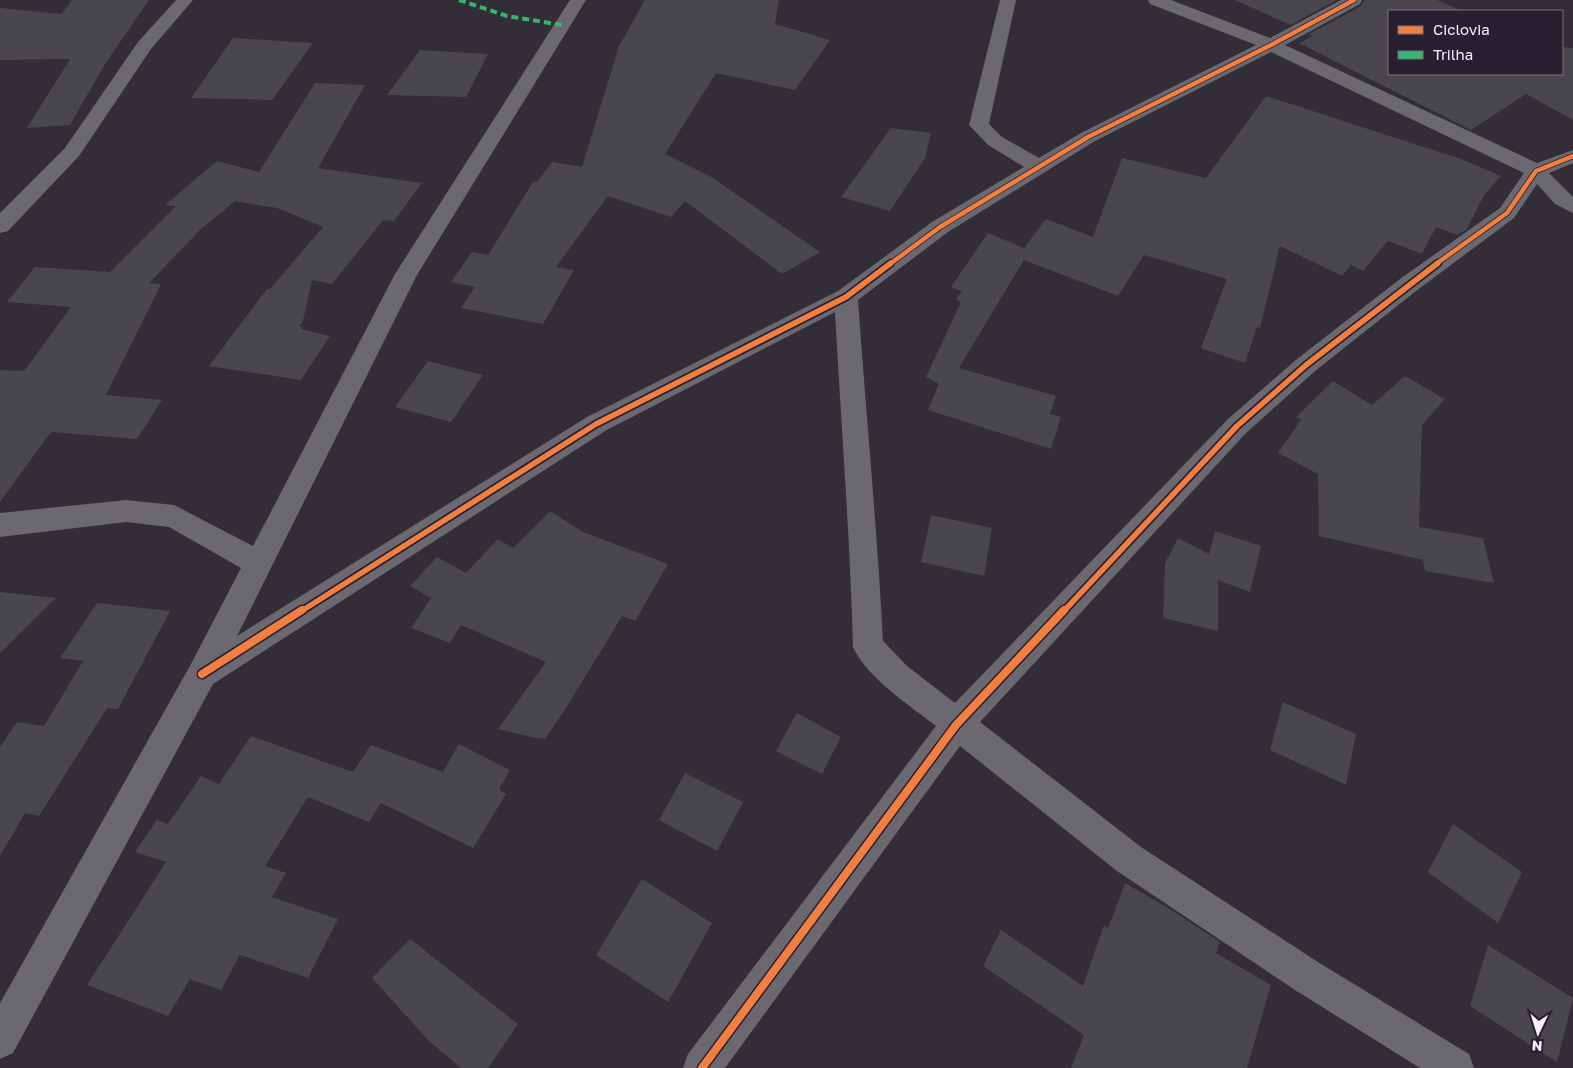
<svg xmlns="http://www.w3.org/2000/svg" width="1573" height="1068" viewBox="0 0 1573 1068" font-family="'Golos Text',sans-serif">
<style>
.building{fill:#49464e}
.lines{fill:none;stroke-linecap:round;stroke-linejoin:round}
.street{fill:#6b686f;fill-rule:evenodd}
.quiet{stroke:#33b770;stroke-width:4;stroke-dasharray:7 4;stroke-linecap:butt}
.cycleway-far2-casing{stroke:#281f30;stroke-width:6}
.cycleway-far1-casing{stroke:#281f30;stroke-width:9}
.cycleway-casing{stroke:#281f30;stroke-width:11}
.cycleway-far2{stroke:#f27e40;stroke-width:4.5}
.cycleway-far1{stroke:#f27e40;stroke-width:5.5}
.cycleway{stroke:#f27e40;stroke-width:8}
</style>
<rect width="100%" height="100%" fill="#322d37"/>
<g class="building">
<path d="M72,0H149L105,64L70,125L27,128L70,59L0,60V8L61,14Z"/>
<path d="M645,0H779L775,24L830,40L795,90L716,73L665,154L713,178L820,252L782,274L685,201L671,217L608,196L556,267L574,270L543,324L461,308L475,287L451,282L472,252L488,255L533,182H537L552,162L582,167L619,46Z"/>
<path d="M1235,0H1337L1290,25Z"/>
<path d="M1364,0H1437L1462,11H1389V74H1562V47L1573,48V120L1526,94L1471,130L1299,43L1313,36L1309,34L1361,6Z"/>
<path d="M233,38L313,43L272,100L191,98Z"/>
<path d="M420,50L488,54L466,97L387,95Z"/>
<path d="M315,83L365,85L318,168L422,183L394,221L383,220L332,284L312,280L303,321L299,326L302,327L301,329L330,336L301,380L209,366L267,289H270L323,227L277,208L235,201L200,230L149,283L161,284L106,395L162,400L137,439L51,432L0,502V370L24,371L71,307L7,302L35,267L110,272L176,206L165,205L217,161L259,172Z"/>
<path d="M1266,96L1464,160L1501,176L1484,195L1467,229L1458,235L1436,227L1422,254L1388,241L1363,271L1351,265L1342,276L1280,246L1260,328L1257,327L1245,363L1201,348L1227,279L1144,255L1118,296L1024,260L959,368L1056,396L1050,414L1061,417L1051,449L928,410L939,384L926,377L961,302L956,300L962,291L951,287L988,233L1024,248L1046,219L1093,237L1122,158L1206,178Z"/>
<path d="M891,128L931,133L925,158L890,211L841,197Z"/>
<path d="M428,361L483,375L451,422L395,407Z"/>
<path d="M1405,376L1445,399L1422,425L1419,527L1483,538L1494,583L1425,571L1423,560L1319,536L1318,474L1278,453L1301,420L1296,417L1333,381L1372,405Z"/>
<path d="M550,511L583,532L668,564L635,621L622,616L568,705L545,739L541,737L540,739L498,729L546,662L461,625L450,643L411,628L431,598L410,586L437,557L466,573L498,539L513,548Z"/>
<path d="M931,515L992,528L984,576L921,562Z"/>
<path d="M1215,531L1261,546L1250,592L1218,580V631L1163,618L1165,563L1178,538L1209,554Z"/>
<path d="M0,592L56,598L0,653Z"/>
<path d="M97,603L170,611L118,709L107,708L39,816L25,813L0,856V747L17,722L44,726L83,661L60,658Z"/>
<path d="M1283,702L1356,734L1346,785L1270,750Z"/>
<path d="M797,713L841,737L822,774L776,751Z"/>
<path d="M251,736L353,772L371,745L443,772L459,744L510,770L499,789L506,794L473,848L381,803L369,822L308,797L265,866L286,873L272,897L338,919L308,978L240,955L221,990L190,979L168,1016L87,985L166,862L135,852L157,820L168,824L201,776L219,784Z"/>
<path d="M685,773L743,802L717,851L659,820Z"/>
<path d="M1453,824L1522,872L1498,923L1428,872Z"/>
<path d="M642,879L712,923L668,1002L596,955Z"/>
<path d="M1125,883L1170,909L1220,942L1216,953L1271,985L1247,1068H1071L1084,1035L983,966L1001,930L1083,986L1104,925L1108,928Z"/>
<path d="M410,939L518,1024L488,1068H461L430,1042L372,978Z"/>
<path d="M1488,945L1573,998L1557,1062L1470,1006Z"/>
</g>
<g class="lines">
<g class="street">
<path d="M176,0H193L151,49L79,156L8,231L0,233V213L65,148L138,42Z"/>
<path d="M570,0H586L417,275L237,636L587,417L838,291L932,222L1024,167L988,145L969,125L1000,0H1016L989,124L1002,137L1039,158L1081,133L1256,45L1150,4L1148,0H1171L1270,38L1341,0H1362L1360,4L1285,45L1537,163L1573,150V163L1549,173L1573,197V213L1555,204L1537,184L1514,218L1416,291L1315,371L1246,433L980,722L1141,847L1321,964L1469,1054L1474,1068H1420L1295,990L1117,871L960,746L725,1068H683L688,1054L936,726C909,705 867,678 853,647C850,535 841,424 835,312L605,431L213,684L13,1053L0,1059V1003L191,664L241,568L169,527L126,522L0,537V513L126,500L174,505L253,546L395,274ZM1271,52L1524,173L1500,208L1400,279L1297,359L1228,419L955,703L907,666L883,641C877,527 866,414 858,300L948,232L1095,141Z"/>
</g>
<path class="quiet" d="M459,0L507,16L562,25"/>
<g class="cycleway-far2-casing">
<g id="cycleway-far2">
<path d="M890,264L940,227L1088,137L1271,45L1354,0"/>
<path d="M1436,264L1507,213L1536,171L1573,156"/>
</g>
</g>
<g class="cycleway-far1-casing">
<g id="cycleway-far1">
<path d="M300,612L596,424L846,297L891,263"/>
<path d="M1063,612L1237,426L1306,365L1438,263"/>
</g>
</g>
<g class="cycleway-casing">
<g id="cycleway">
<path d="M202,674L302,610"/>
<path d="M702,1068L956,725L1064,610"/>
</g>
</g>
<use href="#cycleway-far2" class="cycleway-far2"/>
<use href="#cycleway-far1" class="cycleway-far1"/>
<use href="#cycleway" class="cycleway"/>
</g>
<rect x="1388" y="10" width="175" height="65" fill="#281f30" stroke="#7a7281"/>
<rect x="1398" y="26" width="25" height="8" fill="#f27e40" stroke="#7a7281"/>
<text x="1433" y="35" font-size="15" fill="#f5effb">Ciclovia</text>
<rect x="1398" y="51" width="25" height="8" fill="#33b770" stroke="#7a7281"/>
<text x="1433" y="60" font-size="15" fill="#f5effb">Trilha</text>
<g transform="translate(1538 1033) rotate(184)" stroke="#281f30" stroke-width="4" paint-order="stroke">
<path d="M0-4L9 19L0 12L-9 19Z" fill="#f5effb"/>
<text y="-8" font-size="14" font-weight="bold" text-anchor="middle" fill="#f5effb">N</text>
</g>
</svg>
